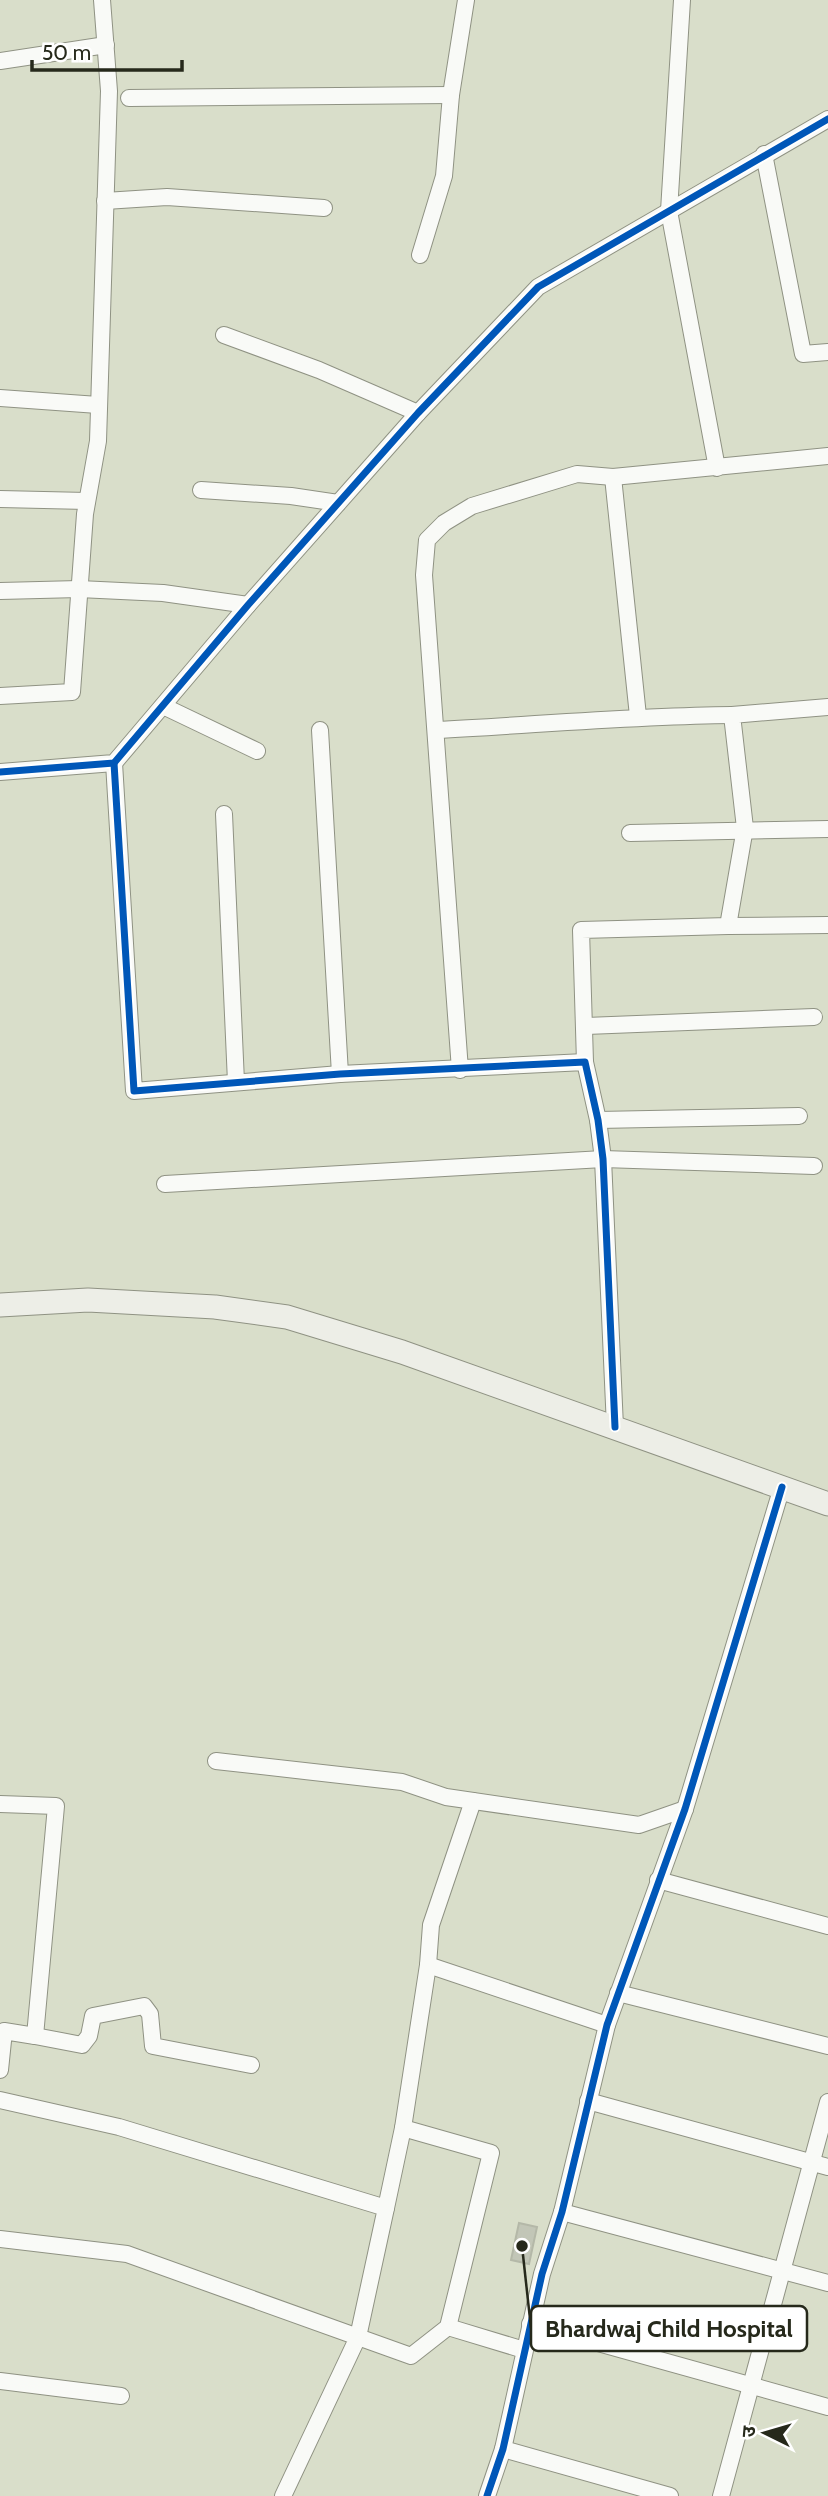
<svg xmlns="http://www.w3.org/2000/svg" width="828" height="2496" viewBox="0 0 828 2496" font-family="Cabin,'Noto Sans Devanagari',sans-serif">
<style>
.building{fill:#c2c6b7;stroke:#b4b8a8;stroke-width:2}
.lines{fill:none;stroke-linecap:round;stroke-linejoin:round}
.street-casing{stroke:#8f9283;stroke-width:18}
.secondary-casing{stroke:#8f9283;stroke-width:25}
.street{stroke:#f9faf7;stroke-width:16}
.secondary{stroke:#edeee7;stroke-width:23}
.cycleway-casing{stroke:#fff;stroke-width:11}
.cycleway{stroke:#0057b8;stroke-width:7}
.leader{fill:none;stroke:#26291b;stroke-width:2.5}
.callout-dot{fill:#26291b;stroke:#fff;stroke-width:2.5}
.callout{fill:#fff;stroke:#26291b;stroke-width:2.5}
.callout-label{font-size:24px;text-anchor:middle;font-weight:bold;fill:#26291b}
</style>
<rect width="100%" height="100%" fill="#d9deca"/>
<path class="building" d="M519,2223L537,2227L529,2264L511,2260Z"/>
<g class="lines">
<g class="street-casing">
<g id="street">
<path d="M682,0L669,211L717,468"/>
<path d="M0,61L106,45"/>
<path d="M129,98L451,95"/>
<path d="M764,154L803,354L828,352"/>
<path d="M105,201L167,197L324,208"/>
<path d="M420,255L444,176L451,95L466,0"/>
<path d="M224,335L319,370L418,413"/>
<path d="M0,398L98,405"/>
<path d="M613,477L638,716"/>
<path d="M201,490L291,496L338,503"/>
<path d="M0,499L87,501"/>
<path d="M0,591L79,589L163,593L248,605"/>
<path d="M0,696L72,692L85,514L98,441L109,91L102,0"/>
<path d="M163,706L257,751"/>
<path d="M320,730L340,1074"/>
<path d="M436,730C535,725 633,716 732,715"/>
<path d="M114,763L134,1091L340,1074L585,1062L598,1120L603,1159L615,1427"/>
<path d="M0,772L114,763L248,605L418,413L538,287L828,119"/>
<path d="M224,814L236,1082"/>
<path d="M630,833L828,829"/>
<path d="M728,926L828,925"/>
<path d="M586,1026L814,1017"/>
<path d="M585,1062L581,930L728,926L745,828L732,715L828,707"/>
<path d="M460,1070L424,575L427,540L444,523L472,506L577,474L613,477L828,456"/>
<path d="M598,1120L799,1116"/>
<path d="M165,1184L603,1159L814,1166"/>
<path d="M216,1761L402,1782L446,1797L639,1825L685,1809"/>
<path d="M0,1804L56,1806L35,2036L4,2031L0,2070"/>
<path d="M658,1880L828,1926"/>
<path d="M428,1965L607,2025"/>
<path d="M618,1993L828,2046"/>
<path d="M35,2036L82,2045L89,2036L93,2016L144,2006L150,2014L153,2046L251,2065"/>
<path d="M0,2100L119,2127L386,2208L358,2337L411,2356L448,2327L491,2153L403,2128"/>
<path d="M588,2101L828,2167"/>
<path d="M386,2208L403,2128L428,1965L431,1925L473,1801"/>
<path d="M562,2212L828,2283"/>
<path d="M0,2239L127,2254L358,2337L283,2496"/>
<path d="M530,2324L828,2407"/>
<path d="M448,2327L524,2350"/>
<path d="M0,2381L121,2396"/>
<path d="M503,2449L670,2496"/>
<path d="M487,2496L503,2449L542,2274L562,2212L607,2025L685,1809L782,1487"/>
<path d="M721,2496L828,2102"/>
</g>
</g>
<g class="secondary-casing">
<path id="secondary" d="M0,1305L88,1300L215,1307L287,1317L402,1352L828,1504"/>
</g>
<use href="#street" class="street"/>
<use href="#secondary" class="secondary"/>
<g class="cycleway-casing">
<g id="cycleway">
<path d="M114,763L134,1091L340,1074L585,1062L598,1120L603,1159L615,1427"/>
<path d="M0,772L114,763L248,605L418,413L538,287L828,119"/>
<path d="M487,2496L503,2449L542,2274L562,2212L607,2025L685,1809L782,1487"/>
</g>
</g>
<use href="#cycleway" class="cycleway"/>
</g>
<path class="leader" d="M522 2246L531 2328"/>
<circle class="callout-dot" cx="522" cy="2246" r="7"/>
<rect class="callout" x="531" y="2306" width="276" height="45" rx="7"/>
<g class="callout-label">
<text x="669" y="2337">Bhardwaj Child Hospital</text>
</g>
<g transform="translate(765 2433) rotate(275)" stroke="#ffffff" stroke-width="5" paint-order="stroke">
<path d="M0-5L12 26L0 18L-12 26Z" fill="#26291b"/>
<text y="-10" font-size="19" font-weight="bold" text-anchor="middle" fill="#26291b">उ</text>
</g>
<path d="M32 60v10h150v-10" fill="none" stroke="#26291b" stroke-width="3.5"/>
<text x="42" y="60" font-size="21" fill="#26291b" stroke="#ffffff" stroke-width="5" paint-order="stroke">50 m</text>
</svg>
